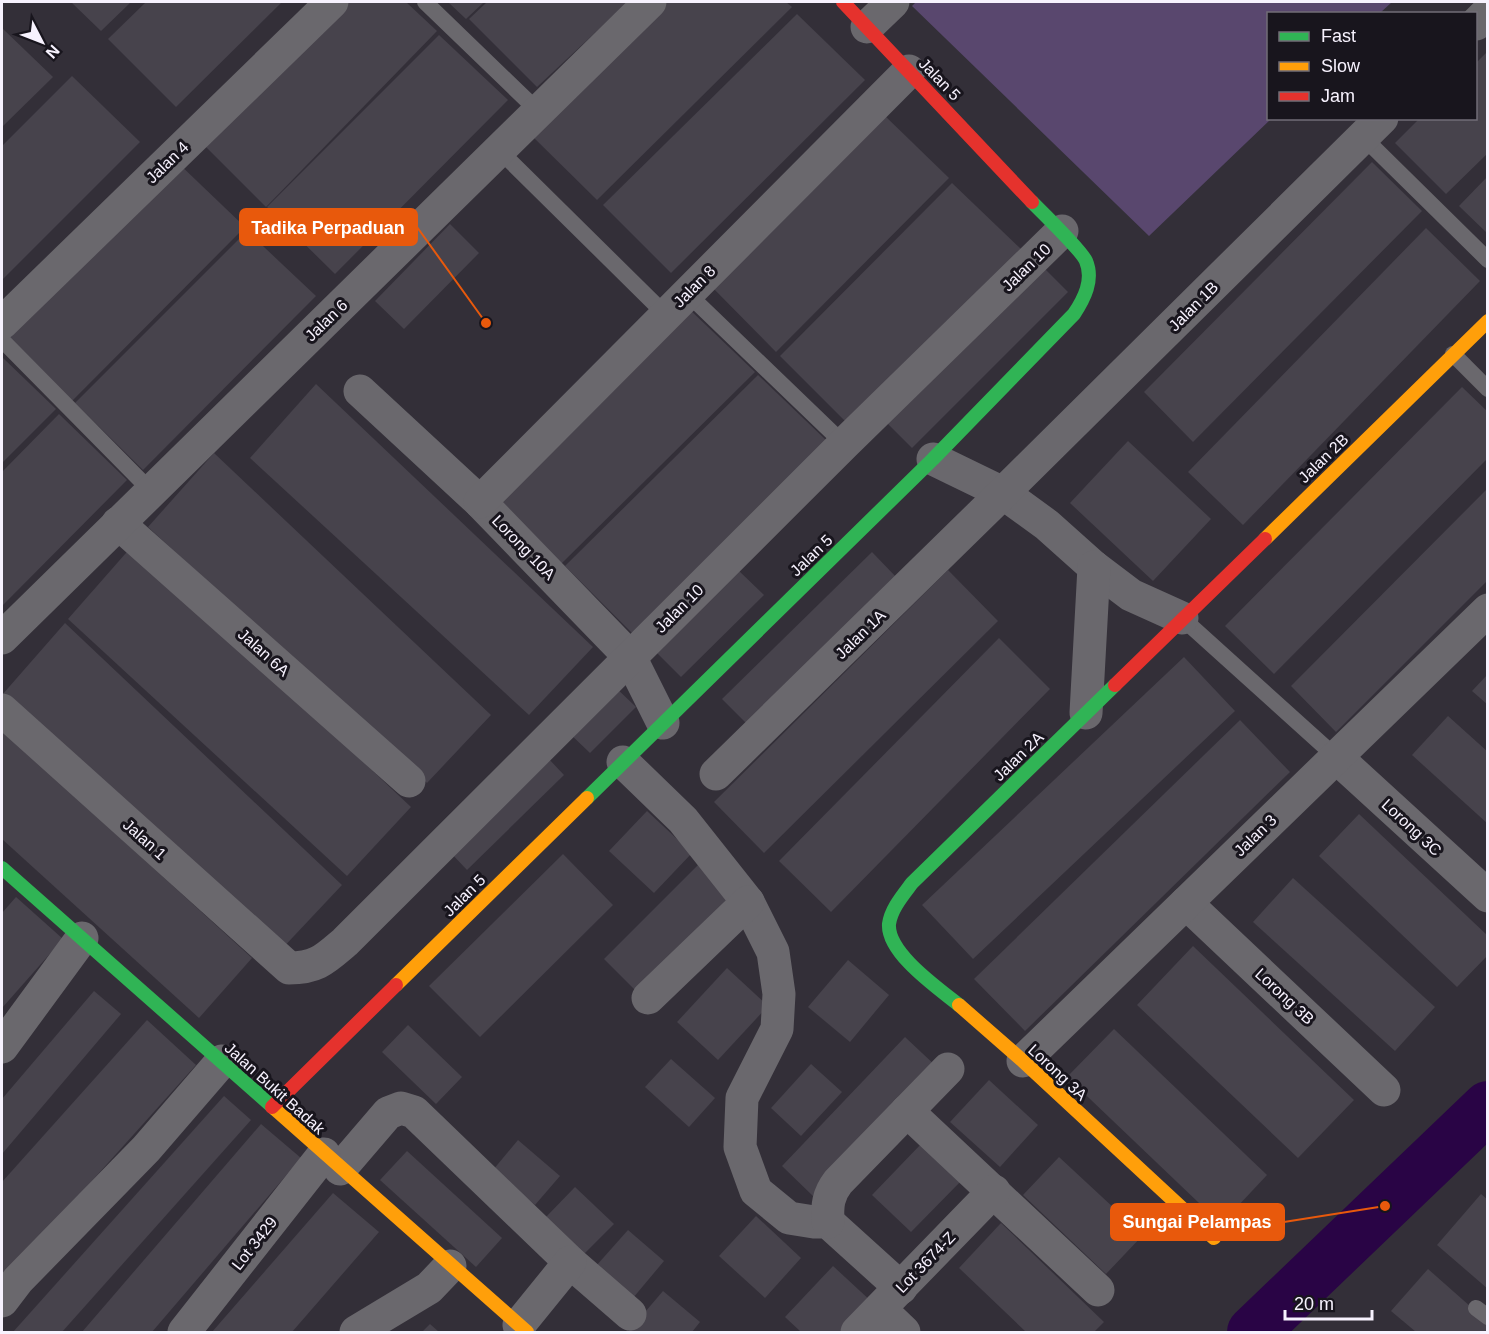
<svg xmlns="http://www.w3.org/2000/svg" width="1489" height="1334" viewBox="0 0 1489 1334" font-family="Helvetica,sans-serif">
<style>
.green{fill:#59476e}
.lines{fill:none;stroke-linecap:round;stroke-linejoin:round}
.river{stroke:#290445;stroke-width:52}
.building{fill:#47434c}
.lane{stroke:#6a686d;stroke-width:16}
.street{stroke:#6a686d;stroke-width:33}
.fast{stroke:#30b455;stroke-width:14}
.slow{stroke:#ff9f0a;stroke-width:14}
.jam{stroke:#e5322d;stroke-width:14}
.labels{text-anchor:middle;stroke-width:6;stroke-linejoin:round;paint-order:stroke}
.street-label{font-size:16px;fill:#f7f2fe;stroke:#18151d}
.leader{fill:none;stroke:#e8590c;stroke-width:2}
.callout-dot{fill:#e8590c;stroke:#18151d;stroke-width:2}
.callout{fill:#e8590c;stroke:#e8590c;stroke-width:2}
.callout-label{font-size:18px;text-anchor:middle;font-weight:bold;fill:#fff}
</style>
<rect width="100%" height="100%" fill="#332f38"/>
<path class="green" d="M916,2H1392L1380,13L1268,14V118L1271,119L1149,236L912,6Z"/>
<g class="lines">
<path class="river" d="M1253,1332L1488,1107"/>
</g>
<g class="building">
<path d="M71,2H131L101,31Z"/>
<path d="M146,2H282L176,107L108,39Z"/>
<path d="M337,2H406L437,31L266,207L199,140Z"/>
<path d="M448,2H484L466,19Z"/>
<path d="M487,2H628L537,87L469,19Z"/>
<path d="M662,2H786L792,7L597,200L529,133Z"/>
<path d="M797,14L865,80L671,273L603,205Z"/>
<path d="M2,28L53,77L2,127Z"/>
<path d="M439,35L508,100L335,274L267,207Z"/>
<path d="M1488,51V153L1446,194L1395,143L1420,118H1476V63Z"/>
<path d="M72,76L140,142L2,280V146Z"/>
<path d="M881,112L949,178L776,352L709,284Z"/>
<path d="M176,161L245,227L72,401L5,334Z"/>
<path d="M1372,162L1422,211L1193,442L1144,392Z"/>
<path d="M1488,176V234L1459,206Z"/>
<path d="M952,183L1021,249L847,423L780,356Z"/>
<path d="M450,224L479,253L404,329L375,301Z"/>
<path d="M1426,228L1480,281L1243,525L1188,472Z"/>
<path d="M247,231L316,296L143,470L75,403Z"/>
<path d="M1041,265L1068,292L912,448L886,422Z"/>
<path d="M686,306L755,372L560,565L492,497Z"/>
<path d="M2,357L56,409L2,463Z"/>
<path d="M758,375L827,441L633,634L565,566Z"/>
<path d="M316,384L593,647L529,715L250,458Z"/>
<path d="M1462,387L1488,412V458L1274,674L1225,626Z"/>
<path d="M59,414L127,480L2,606V472Z"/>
<path d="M1128,441L1211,519L1153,581L1070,503Z"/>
<path d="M214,453L491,715L427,783L148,527Z"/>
<path d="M1488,488V580L1336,732L1291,686Z"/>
<path d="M133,545L411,807L347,876L68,619Z"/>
<path d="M872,552L898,579L748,725L722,699Z"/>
<path d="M737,569L764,595L681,677L655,651Z"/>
<path d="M948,570L998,621L764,853L714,802Z"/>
<path d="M65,623L342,885L278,953L2,695Z"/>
<path d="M999,638L1050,689L831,912L779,861Z"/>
<path d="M1184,657L1235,711L973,959L922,905Z"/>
<path d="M1488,674V705L1472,691Z"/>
<path d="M613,685L636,707L590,753L567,731Z"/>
<path d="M1448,716L1488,752V824L1412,755Z"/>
<path d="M1240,720L1290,772L1025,1031L974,979Z"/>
<path d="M2,730L252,958L199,1018L2,839Z"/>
<path d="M547,757L564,775L467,870L449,851Z"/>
<path d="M647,811L692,853L654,893L609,851Z"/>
<path d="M1359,814L1488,936V955L1457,987L1319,856Z"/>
<path d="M563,854L613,905L480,1037L429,986Z"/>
<path d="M698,865L735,903L641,996L604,959Z"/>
<path d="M1293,878L1435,1007L1395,1051L1253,922Z"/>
<path d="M16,897L63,939L2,1008V913Z"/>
<path d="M1193,946L1354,1100L1298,1158L1137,1005Z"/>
<path d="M848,960L889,995L850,1042L808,1007Z"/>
<path d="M727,968L768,1006L718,1060L677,1022Z"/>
<path d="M94,991L121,1014L2,1154V1099Z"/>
<path d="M147,1020L196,1065L2,1281V1182Z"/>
<path d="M408,1025L462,1077L436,1104L382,1052Z"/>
<path d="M1114,1029L1267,1175L1221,1224L1067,1077Z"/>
<path d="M905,1037L938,1068L815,1198L782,1166Z"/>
<path d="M671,1059L715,1098L689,1127L645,1087Z"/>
<path d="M811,1064L842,1092L801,1136L771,1108Z"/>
<path d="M989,1080L1038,1125L1000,1167L950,1122Z"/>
<path d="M224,1096L251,1120L62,1332H13Z"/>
<path d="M261,1124L301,1158L152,1332H82Z"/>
<path d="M518,1140L560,1176L535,1205L493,1170Z"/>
<path d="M923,1142L962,1180L911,1232L872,1195Z"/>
<path d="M407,1151L502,1238L476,1267L380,1180Z"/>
<path d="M1059,1157L1143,1235L1106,1274L1023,1195Z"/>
<path d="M575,1187L614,1224L584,1254L546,1217Z"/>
<path d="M333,1193L379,1232L292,1332H212Z"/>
<path d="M1481,1194L1488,1200V1289L1437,1245Z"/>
<path d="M756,1216L801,1258L765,1298L719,1256Z"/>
<path d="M1001,1223L1104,1322L1094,1332H1026L959,1268Z"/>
<path d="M628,1230L664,1261L633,1298L596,1266Z"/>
<path d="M833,1266L873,1303L846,1332H801L785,1317Z"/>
<path d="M1428,1269L1488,1322V1332H1416L1391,1311Z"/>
<path d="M663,1291L700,1322L692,1332H628Z"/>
<path d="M430,1324L439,1332H422Z"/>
</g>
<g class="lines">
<g class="lane">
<path d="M425,2L538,111"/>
<path d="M1363,137L1488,260"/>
<path d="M499,150L666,315"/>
<path d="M687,293L844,444"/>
<path d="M2,340L151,491"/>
<path d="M1453,354L1488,389"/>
<path d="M1182,618L1336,757"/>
<path d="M1476,1308L1488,1317"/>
</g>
<g class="street">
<path d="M1476,24L1488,12"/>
<path d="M867,27L893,2"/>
<path d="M2,323L332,2"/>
<path d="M360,391L480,502L630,657L663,723"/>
<path d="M933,459L1003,493L1047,525L1094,567L1131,595L1182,618"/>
<path d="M480,502L909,71"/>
<path d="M118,523L409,781"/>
<path d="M2,638L650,2"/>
<path d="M2,710L289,968C317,968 325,959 345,942L844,444L1062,231"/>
<path d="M1086,713L1094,567"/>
<path d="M1336,757L1488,896"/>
<path d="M623,762L683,820L748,902L773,952L779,994L777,1029L742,1098L740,1147L756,1191L789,1218L814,1222H828L901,1288"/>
<path d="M716,774L1003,493L1382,118"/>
<path d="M1186,903L1384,1090"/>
<path d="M648,998L748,902"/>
<path d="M2,1047L82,938"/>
<path d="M1023,1061L1488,610"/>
<path d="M907,1111L1098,1290"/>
<path d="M340,1169L388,1113L401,1108L414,1112L570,1262L630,1314"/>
<path d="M828,1222C827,1206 828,1195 838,1182L948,1069"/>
<path d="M2,1301L18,1280L146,1149L222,1061"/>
<path d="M880,1309L904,1332"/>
<path d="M519,1325L570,1262"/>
<path d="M184,1332L324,1154"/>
<path d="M356,1332L429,1288L450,1266"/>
<path d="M857,1332L994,1191"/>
</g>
<g class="fast">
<path d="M587,798L933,459L1074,314C1084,299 1094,280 1086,261C1082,251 1042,212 1032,202"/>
<path d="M2,868L275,1109"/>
<path d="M959,1005C938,988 887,953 889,924C891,909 903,895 912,883L1115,685"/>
</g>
<g class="slow">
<path d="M1265,539L1488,321"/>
<path d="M396,985L587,798"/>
<path d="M959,1005L1023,1061L1214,1238"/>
<path d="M275,1109L527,1332"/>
</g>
<g class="jam">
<path d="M843,2L1032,202"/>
<path d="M1115,685L1265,539"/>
<path d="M272,1107L396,985"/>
</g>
</g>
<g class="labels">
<g class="street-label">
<text transform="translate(940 79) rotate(46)" y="6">Jalan 5</text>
<text transform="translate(167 162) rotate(-44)" y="6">Jalan 4</text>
<text transform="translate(1026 267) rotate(-44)" y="6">Jalan 10</text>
<text transform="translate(694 286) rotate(-45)" y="6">Jalan 8</text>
<text transform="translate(1193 306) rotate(-45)" y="6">Jalan 1B</text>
<text transform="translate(326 320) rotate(-44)" y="6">Jalan 6</text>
<text transform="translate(1323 458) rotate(-44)" y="6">Jalan 2B</text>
<text transform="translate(524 547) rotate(46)" y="6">Lorong 10A</text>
<text transform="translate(811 555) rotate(-44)" y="6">Jalan 5</text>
<text transform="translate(679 608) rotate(-45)" y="6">Jalan 10</text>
<text transform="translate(860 634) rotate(-44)" y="6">Jalan 1A</text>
<text transform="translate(264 652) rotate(42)" y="6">Jalan 6A</text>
<text transform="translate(1018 756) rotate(-44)" y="6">Jalan 2A</text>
<text transform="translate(1412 827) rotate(43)" y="6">Lorong 3C</text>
<text transform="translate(1255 835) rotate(-44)" y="6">Jalan 3</text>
<text transform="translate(145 839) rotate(42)" y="6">Jalan 1</text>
<text transform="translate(464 895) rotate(-45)" y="6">Jalan 5</text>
<text transform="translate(1285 996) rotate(43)" y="6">Lorong 3B</text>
<text transform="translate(1058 1072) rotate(43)" y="6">Lorong 3A</text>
<text transform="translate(275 1088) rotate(42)" y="6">Jalan Bukit Badak</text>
<text transform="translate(254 1243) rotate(-52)" y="6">Lot 3429</text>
<text transform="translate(925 1262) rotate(-46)" y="6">Lot 3674-Z</text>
</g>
</g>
<path class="leader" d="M486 323L417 227M1385 1206L1284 1222"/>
<g class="callout-dot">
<circle cx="486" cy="323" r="6"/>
<circle cx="1385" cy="1206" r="6"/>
</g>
<g class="callout">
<rect x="240" y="209" width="177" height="36" rx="6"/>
<rect x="1111" y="1204" width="173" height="36" rx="6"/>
</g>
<g class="callout-label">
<text x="328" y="234">Tadika Perpaduan</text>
<text x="1197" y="1228">Sungai Pelampas</text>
</g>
<rect width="1489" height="1334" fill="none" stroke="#f7f2fe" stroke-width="6"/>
<rect x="1267" y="12" width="210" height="108" fill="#18151d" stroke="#716d77" stroke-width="1.5"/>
<rect x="1279" y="32" width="30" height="9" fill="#30b455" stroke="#716d77" stroke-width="1.5"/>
<text x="1321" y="42" font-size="18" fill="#f7f2fe">Fast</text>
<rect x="1279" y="62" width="30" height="9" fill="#ff9f0a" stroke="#716d77" stroke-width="1.5"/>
<text x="1321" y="72" font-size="18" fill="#f7f2fe">Slow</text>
<rect x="1279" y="92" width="30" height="9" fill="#e5322d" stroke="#716d77" stroke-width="1.5"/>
<text x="1321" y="102" font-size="18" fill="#f7f2fe">Jam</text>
<g transform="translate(42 42) rotate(132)" stroke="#18151d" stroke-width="4.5" paint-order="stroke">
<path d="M0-4.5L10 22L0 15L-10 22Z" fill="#f7f2fe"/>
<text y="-9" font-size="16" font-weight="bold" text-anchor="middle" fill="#f7f2fe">N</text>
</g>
<path d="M1285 1310v9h87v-9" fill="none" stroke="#f7f2fe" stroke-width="3"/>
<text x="1294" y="1310" font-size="18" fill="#f7f2fe" stroke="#18151d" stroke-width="4.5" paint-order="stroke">20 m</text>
</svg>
